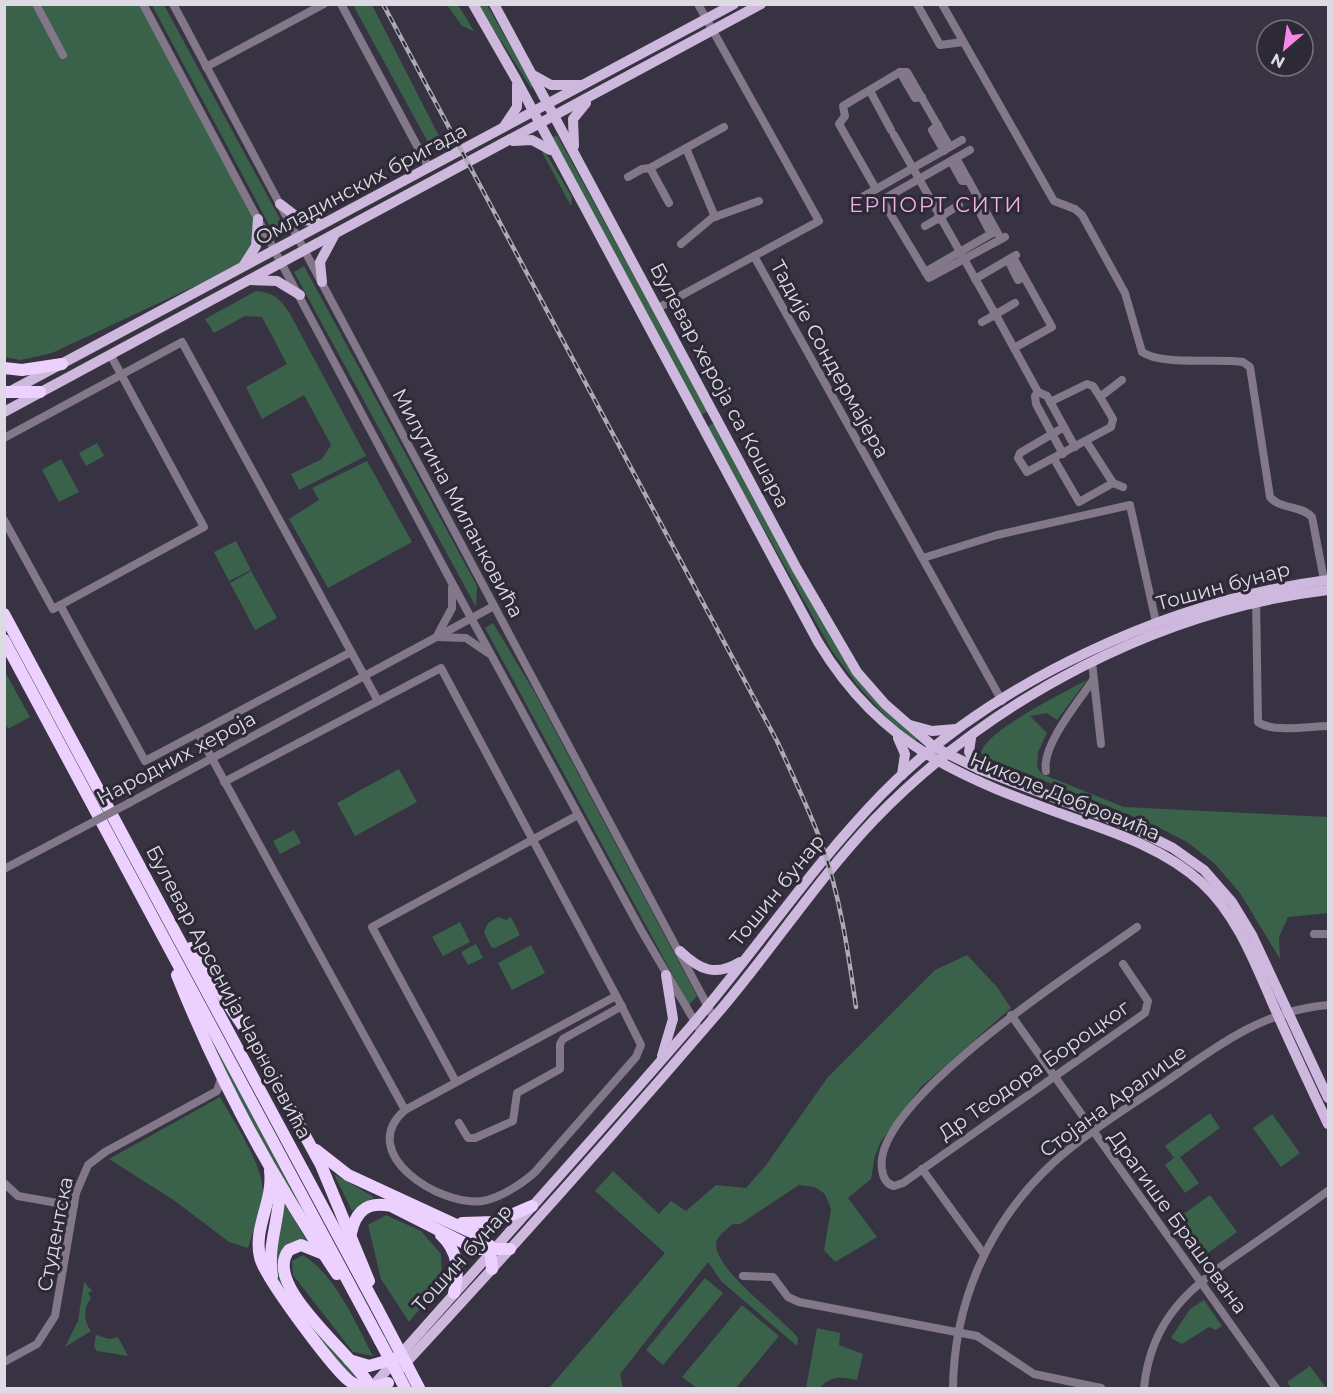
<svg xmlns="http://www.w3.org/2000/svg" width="1333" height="1393" viewBox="0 0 1333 1393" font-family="Montserrat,sans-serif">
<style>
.green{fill:#3a614a}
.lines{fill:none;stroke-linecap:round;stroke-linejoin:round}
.minor{stroke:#83788a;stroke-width:8}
.major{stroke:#ceb8dd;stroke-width:10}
.highway{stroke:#ecd1fe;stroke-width:12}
.rail-casing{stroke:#ada9b5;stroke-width:4.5}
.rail{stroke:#2e2937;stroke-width:2;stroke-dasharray:7;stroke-linecap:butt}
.minor-bridge{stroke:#83788a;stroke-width:8}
.highway-bridge{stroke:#ecd1fe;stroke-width:12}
.labels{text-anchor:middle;stroke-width:6;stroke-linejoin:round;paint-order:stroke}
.street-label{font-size:20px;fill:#dddae4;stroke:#2e2937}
.neighbourhood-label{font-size:21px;letter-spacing:1.5px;fill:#f1b1e6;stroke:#2e2937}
</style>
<rect width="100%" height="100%" fill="#383342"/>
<g class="green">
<path d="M4,5H140L255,218L254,246L240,265L52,353L21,360L4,357Z"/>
<path d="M152,5H164L285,228L274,234Z"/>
<path d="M353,5H372L441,140L429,144Z"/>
<path d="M447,5H458L474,31L462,26Z"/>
<path d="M478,5H487L533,86L531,88Z"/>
<path d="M557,135L708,411L701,415L551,138Z"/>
<path d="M544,150L572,197L571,206L542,152Z"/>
<path d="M304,266L477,586L476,607L294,272Z"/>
<path d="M256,291C273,292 280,299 289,312L366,456L299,490L291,474L322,459L331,445L304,395L262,419L246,387L287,364L262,317L245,316L214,333L205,319Z"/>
<path d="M714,423L840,651L919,737L915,741L887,718L858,686L832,651L707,427Z"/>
<path d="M97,443L104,456L86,466L79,453Z"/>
<path d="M61,459L79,492L59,502L42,470Z"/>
<path d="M367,461L412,542L328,588L289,519L319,500L312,488Z"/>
<path d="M236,541L251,570L229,581L214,552Z"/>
<path d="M251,571L277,618L255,630L230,583Z"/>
<path d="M493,623L535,693L697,996L689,1005L485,628Z"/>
<path d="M4,670L30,717L8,729L5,722Z"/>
<path d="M1087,680L1057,720L1047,713L1030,716L1047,733L1038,752L1037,767L1042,774L1124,807L1328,817V913L1288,917L1279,937L1280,959L1240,893L1214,863L1187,842L1154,825L983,756L981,753C985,731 1065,692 1087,680Z"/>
<path d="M399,769L417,802L355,836L337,803Z"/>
<path d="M294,830L301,843L280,854L273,841Z"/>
<path d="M511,917L520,935L495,948L491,947L484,932L488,923L498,917L506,920Z"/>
<path d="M460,922L470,942L443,956L432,937Z"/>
<path d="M476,944L483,958L468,965L461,952Z"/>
<path d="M531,945L545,973L512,990L498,963Z"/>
<path d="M967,955L997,987L1011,1008L921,1087L881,1141L875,1156L871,1179L848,1198L877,1237L835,1262L824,1250L831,1209L825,1194L815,1187L799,1185L740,1224H733C728,1228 719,1235 717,1240C707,1265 784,1319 798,1338L797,1346L722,1282L708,1262L620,1374L623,1388H549L665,1253L595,1191L613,1171L659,1214L671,1201L686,1211L716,1185L746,1188L766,1165L828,1077L935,970Z"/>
<path d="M204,1020L332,1261L292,1198L218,1058Z"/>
<path d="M220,1097C234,1122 264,1166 263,1194C262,1211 253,1231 248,1248L229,1242L175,1201L109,1159Z"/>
<path d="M1210,1113L1220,1128L1180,1157L1199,1183L1185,1193L1165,1165L1174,1158L1165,1146Z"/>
<path d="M1272,1114L1300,1153L1281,1167L1253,1128Z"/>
<path d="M334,1174L374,1197L352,1211Z"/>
<path d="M1210,1195L1237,1232L1201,1258L1174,1221Z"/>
<path d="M285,1205L309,1244L295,1246L280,1274L359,1378L355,1382L345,1373L276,1278L274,1261Z"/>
<path d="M386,1215L421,1231L441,1254L442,1281L409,1322L381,1279L368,1225Z"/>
<path d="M303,1255C336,1276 355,1322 373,1356L353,1352L293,1275L292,1261Z"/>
<path d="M705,1278L723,1293L663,1365L646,1350Z"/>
<path d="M84,1282L92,1291L88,1293L91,1298C83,1309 83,1320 91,1331L65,1347L78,1321Z"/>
<path d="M1204,1300L1222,1326L1216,1330L1209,1327L1182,1344L1171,1338L1190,1309Z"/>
<path d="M742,1305L779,1336L736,1388H697L682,1377Z"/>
<path d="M817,1328L840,1333L839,1345L863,1354L857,1380C843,1377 830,1375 820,1388H806Z"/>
<path d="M96,1335L109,1339L118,1337L128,1356L97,1351L94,1347Z"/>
<path d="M1310,1366L1326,1388H1291L1287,1382Z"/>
</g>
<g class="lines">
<g class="minor">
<path d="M36,4L63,55"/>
<path d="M143,4L451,581L641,930L701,1032"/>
<path d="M173,4L714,1018"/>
<path d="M341,4L429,168"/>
<path d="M917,4L940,45L963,42"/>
<path d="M942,4L1054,201L1075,209L1082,215L1125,293L1142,352C1162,366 1217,358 1243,362L1250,367L1270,497C1279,509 1301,505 1312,517L1324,580"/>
<path d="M206,67L324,4"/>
<path d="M900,72L915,98L922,97"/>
<path d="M870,91L891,130"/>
<path d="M938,125L932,130L944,151"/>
<path d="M894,135L939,214"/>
<path d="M686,148L715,217"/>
<path d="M956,158L1001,239"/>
<path d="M951,161L962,181H969"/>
<path d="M650,168L669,203"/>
<path d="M628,177L642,169L650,168L724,127"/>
<path d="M876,189L839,124L845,116L843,106L900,72H907L950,147"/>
<path d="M864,196L962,140"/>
<path d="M882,200L929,278L1005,237"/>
<path d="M868,208L970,150"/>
<path d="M985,209L981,215L991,234"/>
<path d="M943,215L959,205"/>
<path d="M942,220L937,219L939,214L943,215L942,220L994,312"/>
<path d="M925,226L937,219"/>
<path d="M681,244L712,218L759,201"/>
<path d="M754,256L1002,701"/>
<path d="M1013,257L1052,327L1014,348"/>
<path d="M1008,260L1018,280L1024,277"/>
<path d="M925,272L996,231"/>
<path d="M975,279L1016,255"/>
<path d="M658,308L819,221L698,4"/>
<path d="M998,313L1015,303"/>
<path d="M997,317L993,316L994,312L998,313L997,317L1038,392L1047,396L1075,447"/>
<path d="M982,322L993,316"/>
<path d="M1038,392L1035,396L1036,404L1063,454"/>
<path d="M1050,402L1087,384L1093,386L1100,397"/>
<path d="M1064,427L1020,453L1018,458L1027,472L1111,427L1113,419L1100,397L1122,380"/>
<path d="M4,438L182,342L378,701"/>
<path d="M1054,459L1079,502L1113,483L1086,441"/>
<path d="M1113,483L1123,487"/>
<path d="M4,520L53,609L204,527L110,354"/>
<path d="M923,558L997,535L1130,505L1156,622"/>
<path d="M1256,597L1258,722C1272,733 1311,726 1328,726"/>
<path d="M60,605L145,761L351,652"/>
<path d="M438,634L452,608V588"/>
<path d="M437,637L466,638L488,653"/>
<path d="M1092,662L1101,744"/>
<path d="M198,733L405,1110"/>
<path d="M1046,771C1041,746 1079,701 1093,680"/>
<path d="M224,782L441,668L620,1003L641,1045L636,1057L535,1172C522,1184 500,1198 482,1201C440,1207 355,1153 405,1110L616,996"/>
<path d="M129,803L494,606"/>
<path d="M4,869L78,830"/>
<path d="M1314,934H1328"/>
<path d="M1123,964L1148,1001L1145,1013L903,1183L894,1186C886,1184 883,1178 882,1169C871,1101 1085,965 1137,927"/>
<path d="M1011,1015L1276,1388"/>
<path d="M456,1082L372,927L578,815"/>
<path d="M459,1123L468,1138H475L513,1121L517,1093L560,1069V1044L563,1039L622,1006"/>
<path d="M922,1169L983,1253"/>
<path d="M4,1183L18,1196L74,1206"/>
<path d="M743,1276L773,1277L788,1297L799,1302L977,1336L1034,1374L1101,1388"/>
<path d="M4,1362L37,1344L55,1316L76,1193L88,1165L105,1152L217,1091L222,1076"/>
<path d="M953,1388C954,1302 989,1222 1053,1163C1087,1132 1129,1107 1167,1081C1218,1045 1265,1010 1328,1005"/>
<path d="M1144,1388C1151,1316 1193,1285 1249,1247C1276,1228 1302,1210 1328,1191"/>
</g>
<g class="major">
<path d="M473,4L516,79L818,642C882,748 962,778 1073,818C1119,834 1166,850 1202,883C1238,916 1256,966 1275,1009C1292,1047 1310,1086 1328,1124"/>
<path d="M494,4L797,569L857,672L885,704L934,747L979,769L1131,827L1173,848L1204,870L1232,902L1252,935L1328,1098"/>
<path d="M535,76L551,85H579"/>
<path d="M505,125L517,107V85"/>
<path d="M513,141L532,140L550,150"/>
<path d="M574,146L573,119L586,103"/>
<path d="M280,204L301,220L326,222"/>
<path d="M244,265L256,246L258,219"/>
<path d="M250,280L277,281L300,295"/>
<path d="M322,282L320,262L334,236"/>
<path d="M7,393L734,4"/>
<path d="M4,412L761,4"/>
<path d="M910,725L932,731L956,729"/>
<path d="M898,738L905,754L902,775"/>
<path d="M971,738L969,752L979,769"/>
<path d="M680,951C700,970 715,977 740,962"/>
<path d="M662,1056L673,1019L666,975"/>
<path d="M401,1368C509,1252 614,1134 717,1014C771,951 817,880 874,820C992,698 1159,610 1328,590"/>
<path d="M371,1388C477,1267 587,1147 692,1025C757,949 812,866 881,795C992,681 1171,600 1328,580"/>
</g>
<g class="highway">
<path d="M4,368L22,370L62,364"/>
<path d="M4,392H40"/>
<path d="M4,614L377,1308"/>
<path d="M4,640L380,1341"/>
<path d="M191,948L255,1044L321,1165L369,1281"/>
<path d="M177,975C219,1080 273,1180 337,1274"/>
<path d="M316,1150L348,1175L480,1236L490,1246L492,1269"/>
<path d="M270,1171C274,1200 253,1228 260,1257C264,1277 331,1365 348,1380C354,1385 362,1387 369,1388"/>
<path d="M462,1223L495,1222L532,1206"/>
<path d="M351,1233C356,1210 368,1201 391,1206L476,1249H510"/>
<path d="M441,1235C459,1252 459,1271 454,1293"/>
<path d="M321,1253L301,1245L289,1250C260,1286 357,1357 371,1388"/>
<path d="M272,1276C267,1245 280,1218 280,1187"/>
<path d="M349,1360L369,1366L397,1358"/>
<path d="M371,1388L388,1383"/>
</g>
<g class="rail-casing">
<path id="rail" d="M383,4L777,741C792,774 808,807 821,842C840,895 848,951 856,1007"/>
</g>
<use href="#rail" class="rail"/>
<path class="minor-bridge" d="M78,830L129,803"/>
<g class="highway-bridge">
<path d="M377,1308L419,1388"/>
<path d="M380,1341L405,1388"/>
</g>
</g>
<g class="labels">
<g class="street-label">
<text transform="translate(361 184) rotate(-28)" y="7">Омладинских бригада</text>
<text transform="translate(830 359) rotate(61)" y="7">Тадије Сондермајера</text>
<text transform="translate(720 385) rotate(62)" y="7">Булевар хероја са Кошара</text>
<text transform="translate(458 503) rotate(62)" y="7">Милутина Миланковића</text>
<text transform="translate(1223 586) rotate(-15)" y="7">Тошин бунар</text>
<text transform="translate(176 758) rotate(-28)" y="7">Народних хероја</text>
<text transform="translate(1065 796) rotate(22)" y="7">Николе Добровића</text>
<text transform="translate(777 890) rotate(-51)" y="7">Тошин бунар</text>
<text transform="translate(229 992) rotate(62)" y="7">Булевар Арсенија Чарнојевића</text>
<text transform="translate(1034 1070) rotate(-35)" y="7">Др Теодора Бороцког</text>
<text transform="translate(1113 1101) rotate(-36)" y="7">Стојана Аралице</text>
<text transform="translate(1178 1222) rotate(54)" y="7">Драгише Брашована</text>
<text transform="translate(55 1234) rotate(-79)" y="7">Студентска</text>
<text transform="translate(462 1258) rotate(-48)" y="7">Тошин бунар</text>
</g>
<g class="neighbourhood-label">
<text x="936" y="212">ЕРПОРТ СИТИ</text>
</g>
</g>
<rect width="1333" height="1393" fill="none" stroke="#dddae4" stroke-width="12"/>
<g transform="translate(1285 48) rotate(209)"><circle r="28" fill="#2e2937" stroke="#74707c" stroke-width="1.5"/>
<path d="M0-4.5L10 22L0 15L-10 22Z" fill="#f987e9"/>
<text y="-9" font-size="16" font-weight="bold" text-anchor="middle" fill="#dddae4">N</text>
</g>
</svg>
